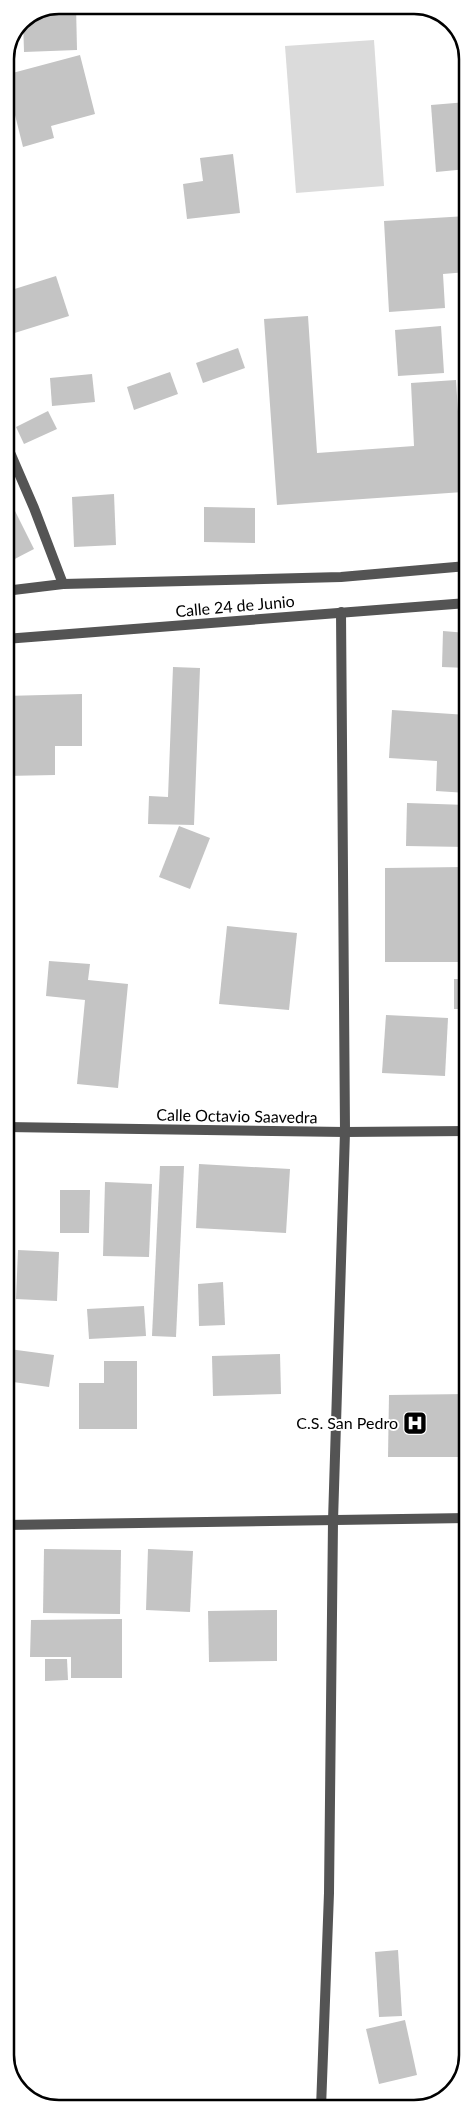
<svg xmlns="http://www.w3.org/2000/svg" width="473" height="2114" viewBox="0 0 473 2114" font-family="Lato,sans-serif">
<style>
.green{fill:#dbdbdb}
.building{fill:#c4c4c4}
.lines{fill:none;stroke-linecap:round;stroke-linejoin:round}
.minor{stroke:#545454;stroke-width:10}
.labels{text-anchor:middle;stroke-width:4;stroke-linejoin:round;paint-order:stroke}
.street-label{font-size:16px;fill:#000;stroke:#fff}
.poi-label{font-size:16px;fill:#000;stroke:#fff;text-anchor:end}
.rim{fill:none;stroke:#000;stroke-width:2.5}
</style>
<rect width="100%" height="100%" fill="#fff"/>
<path class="green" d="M374,40L384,186L296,193L285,46Z"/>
<g class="building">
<path d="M58,5H76L77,50L24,52L23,19Z"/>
<path d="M80,55L95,114L51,126L54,138L23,147L5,75Z"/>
<path d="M5,100L13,130L5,132Z"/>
<path d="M467,102V169L436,172L431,105Z"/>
<path d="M233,154L240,213L187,219L183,184L203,181L200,158Z"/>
<path d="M467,216V272L443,274L445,308L389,312L384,221Z"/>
<path d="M56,276L69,316L5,336V292Z"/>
<path d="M308,316L317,453L414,446L411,383L456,380L463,492L277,505L264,319Z"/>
<path d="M441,326L444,373L398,376L395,330Z"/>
<path d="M238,348L245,368L203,383L196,363Z"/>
<path d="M170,372L178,394L134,410L127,387Z"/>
<path d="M92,374L95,402L52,406L50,378Z"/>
<path d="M48,411L57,429L24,444L16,427Z"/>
<path d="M5,491L34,549L5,564Z"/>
<path d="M114,494L116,545L74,547L72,497Z"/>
<path d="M204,507L255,508V543L204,542Z"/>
<path d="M443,631L467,633V668L442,667Z"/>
<path d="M173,667L200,668L194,825L148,824L149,796L168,797Z"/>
<path d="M82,694V746H55V775L5,776V696Z"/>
<path d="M392,710L467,715V793L436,791L437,761L389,758Z"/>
<path d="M407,803L467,805L466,847L406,846Z"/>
<path d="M179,826L210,838L190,889L159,877Z"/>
<path d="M463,867L464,962H385V868Z"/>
<path d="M227,926L297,933L289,1010L219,1004Z"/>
<path d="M49,961L90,964L88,980L128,984L118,1088L77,1084L85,1000L46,996Z"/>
<rect x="454" y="979" width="13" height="30"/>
<path d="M386,1015L448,1018L445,1076L382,1073Z"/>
<path d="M5,1030H14L15,1067H5Z"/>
<path d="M199,1164L290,1169L286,1233L196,1228Z"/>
<path d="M160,1166H184L176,1337L152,1336Z"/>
<path d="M105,1182L152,1184L149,1257L103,1256Z"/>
<path d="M60,1190H90L89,1233H60Z"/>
<path d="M18,1250L59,1252L57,1301L16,1299Z"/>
<path d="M223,1282L225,1325L199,1326L198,1284Z"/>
<path d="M144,1306L146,1336L89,1339L87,1309Z"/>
<path d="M9,1349L54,1355L49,1387L6,1381Z"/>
<path d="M280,1354L281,1394L213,1396L212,1356Z"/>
<path d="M104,1361H137V1429H79V1383H104Z"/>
<path d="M468,1394V1457H388L389,1395Z"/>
<path d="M44,1549L121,1550L120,1614L43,1613Z"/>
<path d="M148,1549L193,1551L190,1612L146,1610Z"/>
<path d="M277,1610V1661L209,1662L208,1611Z"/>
<path d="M122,1619V1678H71V1657H30L31,1620Z"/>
<path d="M45,1659H67L68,1680L45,1681Z"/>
<path d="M398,1950L402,2016L379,2017L375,1952Z"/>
<path d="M405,2020L417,2075L379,2084L366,2029Z"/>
</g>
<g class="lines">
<g class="minor">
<path d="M5,441L34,508L63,584"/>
<path d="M5,591L63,584L341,577L467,566"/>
<path d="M5,639L467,603"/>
<path d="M6,1127L345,1132L468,1131"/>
<path d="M6,1525L468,1518"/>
<path d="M321,2108L329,1893L333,1521L345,1132L341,612"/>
</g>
</g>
<defs>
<g id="hospital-square" transform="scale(1.25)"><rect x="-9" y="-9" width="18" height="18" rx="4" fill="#000" stroke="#fff"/><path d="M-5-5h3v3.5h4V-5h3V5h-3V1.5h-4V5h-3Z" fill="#fff"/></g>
</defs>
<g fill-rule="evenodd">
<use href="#hospital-square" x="415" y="1423"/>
</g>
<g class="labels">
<g class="street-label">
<text transform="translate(235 606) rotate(-5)" y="6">Calle 24 de Junio</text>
<text transform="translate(237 1116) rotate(1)" y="6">Calle Octavio Saavedra</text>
</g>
<g class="poi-label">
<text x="398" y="1429">C.S. San Pedro</text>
</g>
</g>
<path d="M0 0H473V2114H0ZM59 14H414A45 45 0 0 1 459 59V2055A45 45 0 0 1 414 2100H59A45 45 0 0 1 14 2055V59A45 45 0 0 1 59 14Z" fill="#fff" fill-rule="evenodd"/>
<path class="rim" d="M59 14H414A45 45 0 0 1 459 59V2055A45 45 0 0 1 414 2100H59A45 45 0 0 1 14 2055V59A45 45 0 0 1 59 14Z"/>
</svg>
